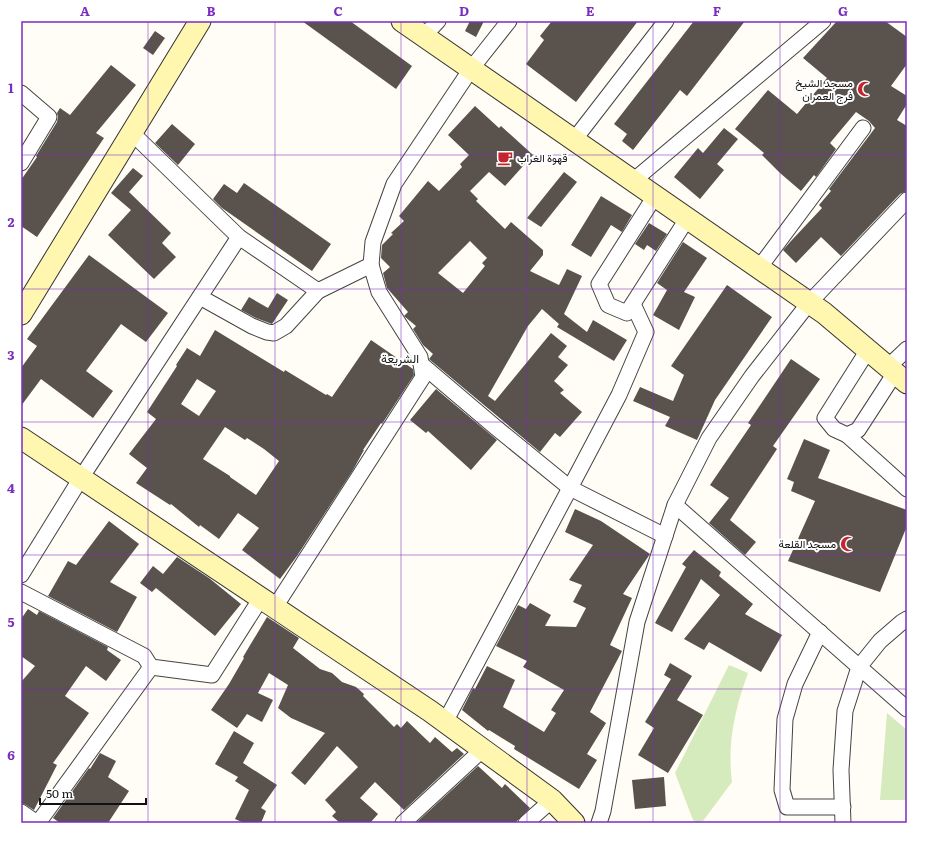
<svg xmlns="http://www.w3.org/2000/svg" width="928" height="844" viewBox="0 0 928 844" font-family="Literata,Vazirmatn,serif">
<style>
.green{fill:#d5ebbd}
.building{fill:#5a524d;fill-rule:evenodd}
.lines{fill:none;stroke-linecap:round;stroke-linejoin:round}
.street-casing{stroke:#444;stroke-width:17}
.secondary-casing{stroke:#333;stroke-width:23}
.street{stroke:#fff;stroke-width:15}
.secondary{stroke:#fff6b0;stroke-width:21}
.grid{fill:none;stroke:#7b2cbf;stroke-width:1;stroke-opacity:0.55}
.labels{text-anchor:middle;stroke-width:4;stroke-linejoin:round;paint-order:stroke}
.poi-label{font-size:11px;fill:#111;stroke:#fff;text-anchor:end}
.neighbourhood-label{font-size:12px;fill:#111;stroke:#fff}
.neatline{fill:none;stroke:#7b2cbf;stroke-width:1.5}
.grid-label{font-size:13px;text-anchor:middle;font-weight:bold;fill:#7b2cbf}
</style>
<rect width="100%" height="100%" fill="#fffdf5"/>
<g class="green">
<path d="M729,665L748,673C735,708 727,744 732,782L703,821L696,823L693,820L675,773Z"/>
<path d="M887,713L907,730V800H880Z"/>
</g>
<g class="building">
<path d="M302,21H350L412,66L396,89Z"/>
<path d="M470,21H484L476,37L465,31Z"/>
<path d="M552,21H638L576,102L526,64L544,40L540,36Z"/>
<path d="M694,21H745L687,96L680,90L633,150L622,141L627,134L614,124Z"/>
<path d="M837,21H885L907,37V64L891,86L907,96V104L897,120L907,126V191L900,194L841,256L821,237L796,263L783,250L791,241L822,208L819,205L831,191L829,189L875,128L869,121L856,112L830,143L836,149L816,177L814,175L801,191L780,173L762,155L764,153L735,129L768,90L797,114L827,78L803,58Z"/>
<path d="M155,31L165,38L153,55L143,48Z"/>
<path d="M111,65L136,85L96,133L104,138L37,237L21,226V180L37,157L36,156L57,122L58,117L57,113L60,108L70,115Z"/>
<path d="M475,106L499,128L501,126L533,155L505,186L489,172L470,191L478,199L476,201L505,229L511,222L543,250V255L530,271L559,285L567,269L582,276L564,314L587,332L593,320L627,340L614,361L557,327L559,324L542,309L528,326L488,396L495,401L551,333L567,346L558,357L568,365L554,381L564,390L560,393L582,412L560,437L555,433L540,452L429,359L433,354L423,345L413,329L416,326L404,316L408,312L387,288L383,273L390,267L381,258L382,245L393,234L391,233L404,221L399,216L428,181L439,191L462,167L460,164L469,155L448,135ZM470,241L487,258L482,263L485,266L463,293L438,273Z"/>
<path d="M172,124L195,144L178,165L155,143Z"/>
<path d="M724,128L738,139L717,164L724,170L700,199L674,177L698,148L703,153Z"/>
<path d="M133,168L143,176L129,192L171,233L162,243L176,257L154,279L108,235L131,210L111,193Z"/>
<path d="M564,172L577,182L541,227L527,218Z"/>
<path d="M244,183L331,244L312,271L222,208L213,199L224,184L237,193Z"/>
<path d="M601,196L632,215L622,232L611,225L591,257L571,245Z"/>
<path d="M649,223L667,234L656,251L647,245L644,250L635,244Z"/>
<path d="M683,242L707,258L684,292L695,297L679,330L653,315L667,290L657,283Z"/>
<path d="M89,255L168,313L146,342L121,324L86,371L113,391L93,418L41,379L21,406V368L37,346L27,339Z"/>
<path d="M727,285L772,317L715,400L697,440L665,426L670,417L633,401L640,387L673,401L684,375L671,366Z"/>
<path d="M277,293L288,300L272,324L256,318L241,310L249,297L268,308Z"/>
<path d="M215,330L284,372L285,370L326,395L327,394L332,397L371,340L413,369L414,375L382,424L381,423L363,450H364L353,470L297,556L280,579L242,550L259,528L238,513L219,539L200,525L199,527L171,504L170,505L136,483L147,468L129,454L156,419L147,412L177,366L176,365L187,348L200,356ZM197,379L216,391L199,416L181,404ZM225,427L245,440L247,438L264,449L279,461L256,495L230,477V476L203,459Z"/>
<path d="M791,359L820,379L773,446L777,449L730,520L756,542L745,555L709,523L729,498L710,485L751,425L748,423Z"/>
<path d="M436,389L497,440L471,470L428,431L426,433L410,420Z"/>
<path d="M804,439L830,450L818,478L907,510V526L880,592L788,561L815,501L791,491L794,482L787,479Z"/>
<path d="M575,509L601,521L650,554L623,594L632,598L610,645L622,651L590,712L606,723L587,754L597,760L579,789L514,749L515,746L489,730L488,731L462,710L473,688L475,689L487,666L515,680L503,707L544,732L556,713L551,710L564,690L523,667L527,661L496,646L518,605L526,609L530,603L551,615L545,626L576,627L586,608L573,602L582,585L569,580L593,545L565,532Z"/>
<path d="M109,521L139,544L110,582L137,597L117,632L48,596L68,561L76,565Z"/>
<path d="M694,550L721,572L719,576L753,604L745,614L782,635L761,672L709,642L704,650L684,639L720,595L701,579L672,632L655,623L686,567L682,564Z"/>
<path d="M177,557L209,578L241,604L215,636L156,588L152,592L140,583L153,566L163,574Z"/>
<path d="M28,609L37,615L39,611L108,647L107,650L121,660L106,681L86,666L65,696L89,713L53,763L57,765L34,810L26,805L21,803V682L35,666L21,656V619Z"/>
<path d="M267,617L299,638L293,648L320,669L332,673L342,682L356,687L364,694L363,696L394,727L397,724L401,728L407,721L430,743L435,737L452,752L457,748L464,754L404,810L375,782L360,798L378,814L370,823H340L332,816L336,812L325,800L358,767L337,746L305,785L291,773L325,733L291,718L278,708L288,685L269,673L258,693L273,700L262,722L247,714L237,728L211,710L229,684L244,658L243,657Z"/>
<path d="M670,663L692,676L677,700L703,715L668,773L638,755L654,728L645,722L671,679L664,675Z"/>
<path d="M234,731L254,743L243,763L277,785L261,808L266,811L261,823H244L235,819L249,790L235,781L238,777L215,764Z"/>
<path d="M100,753L116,761L108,777L129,791L108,823H60L53,818L89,768L90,769Z"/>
<path d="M478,766L502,788L505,784L530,808L515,823L417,822Z"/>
<path d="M664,777L666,806L635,809L632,780Z"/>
</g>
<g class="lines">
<g class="street-casing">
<g id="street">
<path d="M424,36L438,21"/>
<path d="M21,93L49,117L21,163"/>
<path d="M132,133L239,237L318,291"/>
<path d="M574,140L666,21"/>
<path d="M633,181L823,21"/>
<path d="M655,196L599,284L608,305L627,313L687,219"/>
<path d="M759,268L863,128"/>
<path d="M200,297L252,326L267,332L274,333L286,326L318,291L371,265"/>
<path d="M868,350L825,418L834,429L847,435L858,430L895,373"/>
<path d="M421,364L494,426L570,488L665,536"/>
<path d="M888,367L907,349"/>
<path d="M847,435L907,489"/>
<path d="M675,505L907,709"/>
<path d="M21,575L81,478L239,237"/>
<path d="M21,592L144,656L151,667L38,823"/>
<path d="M275,607L423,377L420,357L379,292L371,265L373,242L394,184L471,69L509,21"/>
<path d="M820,632L795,684L785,719L782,790L787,807H843"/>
<path d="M151,667L212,675L261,598"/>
<path d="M445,722L570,488L619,395L646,332L633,304"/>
<path d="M21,812L37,823"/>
<path d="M403,823L482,750"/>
<path d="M526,823L552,800"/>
<path d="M599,823L603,811L637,622L675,505L709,438L752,376L809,303L907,200"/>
<path d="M843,823L841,770L845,711L859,667L880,641L902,622L907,619"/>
</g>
</g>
<g class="secondary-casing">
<g id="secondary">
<path d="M402,21L824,313L907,383"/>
<path d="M21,314L200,21"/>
<path d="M21,438L430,711L552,800L574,823"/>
</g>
</g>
<use href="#street" class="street"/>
<use href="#secondary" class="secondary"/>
</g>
<path class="grid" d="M148,21V823M275,21V823M401,21V823M527,21V823M653,21V823M780,21V823M21,155H907M21,289H907M21,422H907M21,555H907M21,689H907"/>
<defs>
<g id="mosque-bare" transform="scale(1.2)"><path d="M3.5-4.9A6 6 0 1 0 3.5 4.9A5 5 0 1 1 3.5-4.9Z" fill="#c4262e" stroke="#fff" stroke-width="2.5" paint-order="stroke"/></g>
<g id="cafe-bare" transform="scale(1.2)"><path d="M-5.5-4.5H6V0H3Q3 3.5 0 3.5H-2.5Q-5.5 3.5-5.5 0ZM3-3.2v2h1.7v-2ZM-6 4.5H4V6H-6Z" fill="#c4262e" stroke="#fff" stroke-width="2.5" paint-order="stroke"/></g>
</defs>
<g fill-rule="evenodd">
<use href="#mosque-bare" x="865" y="89"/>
<use href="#cafe-bare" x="505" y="158"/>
<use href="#mosque-bare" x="848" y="544"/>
</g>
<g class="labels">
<g class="poi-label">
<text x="853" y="87">مسجد الشيخ<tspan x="853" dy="13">فرج العمران</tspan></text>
<text x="517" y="162" text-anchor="start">قهوة الغراب</text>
<text x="836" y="548">مسجد القلعة</text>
</g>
<g class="neighbourhood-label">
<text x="400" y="363">الشريعة</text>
</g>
</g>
<rect width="928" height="844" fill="none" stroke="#ffffff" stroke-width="44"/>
<path d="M40 798v6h106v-6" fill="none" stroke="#111111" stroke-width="2"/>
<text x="46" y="798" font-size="12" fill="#111111" stroke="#ffffff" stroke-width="3" paint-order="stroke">50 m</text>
<rect x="22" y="22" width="884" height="800" class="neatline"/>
<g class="grid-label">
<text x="85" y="16">A</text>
<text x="211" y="16">B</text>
<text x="338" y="16">C</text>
<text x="464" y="16">D</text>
<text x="590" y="16">E</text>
<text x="717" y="16">F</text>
<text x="843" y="16">G</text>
<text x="11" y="93">1</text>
<text x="11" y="227">2</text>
<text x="11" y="360">3</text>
<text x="11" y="493">4</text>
<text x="11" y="627">5</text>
<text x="11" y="760">6</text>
</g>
</svg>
